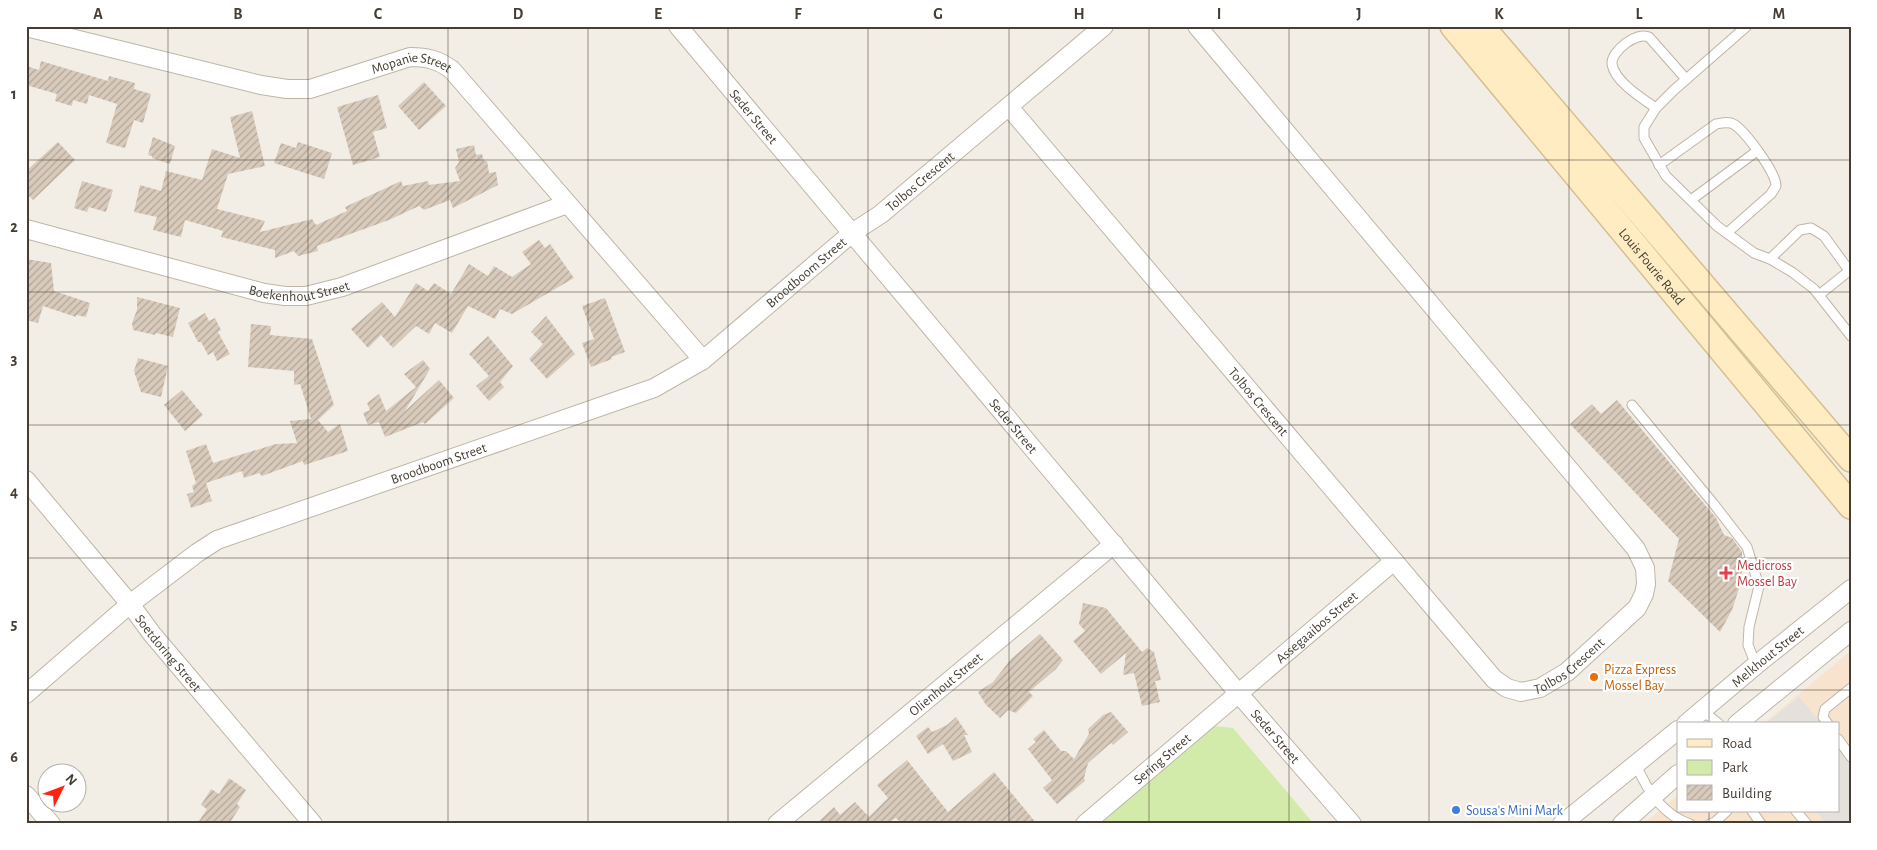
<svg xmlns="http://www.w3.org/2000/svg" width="1877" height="850" viewBox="0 0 1877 850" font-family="'Alegreya Sans',sans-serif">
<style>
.commercial{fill:#f7e3ce}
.green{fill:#d3ebaa}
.parking{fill:#e4e1dd}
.building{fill:url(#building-hatch)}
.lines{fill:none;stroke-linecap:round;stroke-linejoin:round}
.lane-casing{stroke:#bfb5a7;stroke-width:11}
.street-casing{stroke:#bfb5a7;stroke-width:20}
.secondary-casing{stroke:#d6bf91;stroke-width:28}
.lane{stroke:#fff;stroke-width:9}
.street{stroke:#fff;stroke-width:18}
.secondary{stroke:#ffecc3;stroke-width:25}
.grid{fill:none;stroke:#463e34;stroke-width:1;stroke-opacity:0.55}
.health-dot{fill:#e0444e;stroke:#fff;stroke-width:2}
.food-dot{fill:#e8710a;stroke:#fff;stroke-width:2}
.shop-dot{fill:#3f7fe0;stroke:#fff;stroke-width:2}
.labels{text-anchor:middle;stroke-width:4.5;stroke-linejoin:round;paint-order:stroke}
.street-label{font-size:14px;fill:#463e34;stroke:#fff}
.health-label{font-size:14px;fill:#be3a42;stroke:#fff;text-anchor:start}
.food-label{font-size:14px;fill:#c56008;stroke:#fff;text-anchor:start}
.shop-label{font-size:14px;fill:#366cbe;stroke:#fff;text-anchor:start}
.neatline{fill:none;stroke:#463e34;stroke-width:2}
.grid-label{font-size:16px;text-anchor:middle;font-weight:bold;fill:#463e34}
</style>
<defs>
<pattern id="building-hatch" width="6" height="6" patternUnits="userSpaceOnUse" patternTransform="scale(1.25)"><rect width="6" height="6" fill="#d9cbbc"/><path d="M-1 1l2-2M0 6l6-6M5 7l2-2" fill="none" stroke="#b2a69a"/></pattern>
</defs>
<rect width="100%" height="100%" fill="#f3eee5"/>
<path class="commercial" d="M1848,653L1851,656V824H1643L1678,795V811H1838V724H1763Z"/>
<path class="green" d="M1214,726L1233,728L1314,824H1098Z"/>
<g class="parking">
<path d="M1799,697L1822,724H1765Z"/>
<path d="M1838,743L1851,758V824H1827L1816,811H1838Z"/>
</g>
<g class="building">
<path d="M41,61L108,81L109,76L135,83L134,89L151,94L143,123L134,120L125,148L106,143L117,104L89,95L87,104L73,100L72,106L55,101L57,94L26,85V66L39,70Z"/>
<path d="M424,82L446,106L419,130L398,106Z"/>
<path d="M378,95L387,128L373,132L380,157L353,165L337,107Z"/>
<path d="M252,111L265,166L228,174L217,209L265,221L260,232L312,219L316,225L347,211L345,207L401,181L403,186L428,181L429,185L460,181L455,168L459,162L456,149L474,145L476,155L482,154L484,161H487L489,173L496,172L498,185L453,208L450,200L424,210L419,206L389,220L317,246L318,251L298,256L294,251L275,258V250L221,237L223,231L185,220L181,237L153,230L157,217L134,212L140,185L161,191L166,171L202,180L212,149L240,158L230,117Z"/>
<path d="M153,137L175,146L170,164L152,158V156L148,155Z"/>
<path d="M58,142L75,160L33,200L26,193V171Z"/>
<path d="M298,142L332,153L324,179L274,163L281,143L296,148Z"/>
<path d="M82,181L113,190L106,212L89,207L87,212L74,208Z"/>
<path d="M539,240L545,248L550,244L574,278L512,314L500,309L495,319L468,306L452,333L435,323L429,334L416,326L393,348L381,335L368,348L351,329L382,302L395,317L416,283L428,291L434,283L451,294L469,264L488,276L494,266L512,277L531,264L522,252Z"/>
<path d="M26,259L51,263L54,291L90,303L86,317L76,315V317L43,306L38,323L26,320Z"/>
<path d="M137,297L180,308L173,337L156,333L155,335L133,330L132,323L137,310Z"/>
<path d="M605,298L625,352L611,357L612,359L591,367L582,343L594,339L582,306Z"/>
<path d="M205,313L209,321L215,318L221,330L218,332L230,354L217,361L213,352L208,355L201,342H198L188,323Z"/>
<path d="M546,316L575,354L547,379L529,359L543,344L531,332Z"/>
<path d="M251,324L271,326L270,335L312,339L334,405L318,420L328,432L340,424L348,451L304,465L303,461L262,476L259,473L244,478L242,471L206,483L212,501L191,508L187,494L194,492L192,486L196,483L186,451L206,444L213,463L276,444L297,443L290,421L311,419L300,384L294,385V371L248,367Z"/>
<path d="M488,336L513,366L500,382L504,387L489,401L476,386L489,376L469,354Z"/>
<path d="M138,358L168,366L161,397L141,392L134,371Z"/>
<path d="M423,360L430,369L405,411L439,380L454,398L425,424L423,422L385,437L379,422L368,425L363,413L370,410L367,403L379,394L386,411L416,387L404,374Z"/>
<path d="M182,390L203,415L185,431L164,405Z"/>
<path d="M1617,400L1716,518L1724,535L1732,538L1742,552V579L1732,610L1720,632L1668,581L1679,539L1570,424L1592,404L1601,414Z"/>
<path d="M1083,603L1106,608L1142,652L1147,648L1154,652L1161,680L1155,681L1160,702L1142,706L1134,673L1123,675L1126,653L1101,674L1073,641L1085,631L1079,624Z"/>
<path d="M1040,634L1063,660L1056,669L1029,692L1033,696L1016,713L1008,710L1000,718L986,705L978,692L993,682L1011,659Z"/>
<path d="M1111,712L1128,732L1113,745L1111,743L1088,763L1084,778L1085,781L1057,804L1043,788L1052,780L1028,749L1036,742L1033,739L1044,730L1061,751H1066L1074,759L1089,734L1088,729L1103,715Z"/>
<path d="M956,717L968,735H964L972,752L953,761L943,744L928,754L916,736L928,727L932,732L947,725Z"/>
<path d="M907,760L948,812L994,772L1037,824H902L896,818L886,824H816L834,807L840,815L855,802L869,817L888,798L877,785Z"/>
<path d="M229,778L246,790L237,804L240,807L229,824H197L207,809L201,805L211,789L219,794Z"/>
</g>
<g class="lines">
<g class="lane-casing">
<g id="lane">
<path d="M1747,26L1674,90L1656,108L1644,127V138L1666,176L1717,226L1754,253L1770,259L1792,272L1814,289L1851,336"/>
<path d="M1656,108C1643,99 1614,81 1612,64C1611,51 1637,31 1649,37L1686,79"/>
<path d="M1659,165L1716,124C1722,123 1729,121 1735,125C1746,133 1776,172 1776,186L1771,194L1727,233"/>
<path d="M1691,200L1757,151"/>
<path d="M1770,259L1800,230L1811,228L1824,236L1851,273"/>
<path d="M1819,295L1849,271"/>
<path d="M1632,405L1713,503L1747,547L1759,586L1749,627L1748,645L1756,665"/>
<path d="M1702,710L1719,724"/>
<path d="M1828,724L1823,717L1825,709L1851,688"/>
<path d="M1838,739L1851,757"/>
<path d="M1636,764C1646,789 1663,815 1690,824"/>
<path d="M1752,811L1761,824"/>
<path d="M1796,811L1807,824"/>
<path d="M1710,824L1715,822L1727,811"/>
</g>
</g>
<g class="street-casing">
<g id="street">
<path id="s1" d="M678,26L1239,694L1352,824"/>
<path id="s2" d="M26,27L261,85L287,89H310L410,57C427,57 439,60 452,70L703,360"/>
<path id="s3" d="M1009,107L1494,679L1507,688L1521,692L1540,688L1567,672L1637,608L1644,594L1646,584L1645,568L1636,549L1197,26"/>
<path id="s4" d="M26,229L264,293L285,296H306L342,287L567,204"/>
<path id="s5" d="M26,480L130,604L152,634L313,824"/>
<path id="s6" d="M26,694L130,604L197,553L217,540L654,388L703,360L852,233L881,214L1104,26"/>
<path id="s7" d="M1686,724L1756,665L1851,589"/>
<path d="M1737,724L1851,631"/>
<path d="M26,795L51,824"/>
<path id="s8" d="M777,824L1114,544"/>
<path id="s9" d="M1085,824L1394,561"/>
<path d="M1562,824L1678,730"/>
<path d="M1622,824L1678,774"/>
</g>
</g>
<g class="secondary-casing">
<g id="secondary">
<path id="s10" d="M1453,26L1851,506"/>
<path d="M1481,26L1851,459"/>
</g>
</g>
<use href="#lane" class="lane"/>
<use href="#street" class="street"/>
<use href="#secondary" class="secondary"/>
</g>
<path class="grid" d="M168,26V824M308,26V824M448,26V824M588,26V824M728,26V824M868,26V824M1009,26V824M1149,26V824M1289,26V824M1429,26V824M1569,26V824M1709,26V724M26,160H1851M26,292H1851M26,425H1851M26,558H1851M26,690H1851M1709,811V824"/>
<path class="health-dot" d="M1723.5 565.5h5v5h5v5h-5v5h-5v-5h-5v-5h5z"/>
<circle class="food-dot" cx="1594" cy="677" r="5"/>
<circle class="shop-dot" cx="1456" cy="810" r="5"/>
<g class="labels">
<g class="street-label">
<text dy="5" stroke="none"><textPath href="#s2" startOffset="398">Mopanie Street</textPath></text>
<text dy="5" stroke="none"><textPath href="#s1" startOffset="118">Seder Street</textPath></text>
<text dy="5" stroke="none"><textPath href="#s6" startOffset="1046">Tolbos Crescent</textPath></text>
<text dy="5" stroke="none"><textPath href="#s10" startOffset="312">Louis Fourie Road</textPath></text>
<text dy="5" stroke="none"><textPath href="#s6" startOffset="900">Broodboom Street</textPath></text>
<text dy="5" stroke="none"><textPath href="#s4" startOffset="282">Boekenhout Street</textPath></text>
<text dy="5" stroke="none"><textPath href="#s3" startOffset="386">Tolbos Crescent</textPath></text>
<text dy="5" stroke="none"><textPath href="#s1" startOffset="522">Seder Street</textPath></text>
<text dy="5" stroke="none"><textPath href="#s6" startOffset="480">Broodboom Street</textPath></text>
<text dy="5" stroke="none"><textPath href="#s9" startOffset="304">Assegaaibos Street</textPath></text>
<text dy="5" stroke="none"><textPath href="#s5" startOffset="224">Soetdoring Street</textPath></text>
<text dy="5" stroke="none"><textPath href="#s7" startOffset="106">Melkhout Street</textPath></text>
<text dy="5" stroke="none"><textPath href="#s3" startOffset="836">Tolbos Crescent</textPath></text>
<text dy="5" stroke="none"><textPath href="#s8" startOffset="219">Olienhout Street</textPath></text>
<text dy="5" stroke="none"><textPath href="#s1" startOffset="928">Seder Street</textPath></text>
<text dy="5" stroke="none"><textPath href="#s9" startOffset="101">Sering Street</textPath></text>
</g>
<g class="health-label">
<text x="1737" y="570">Medicross<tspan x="1737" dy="16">Mossel Bay</tspan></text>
</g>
<g class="food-label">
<text x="1604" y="674">Pizza Express<tspan x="1604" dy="16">Mossel Bay</tspan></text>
</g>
<g class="shop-label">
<text x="1466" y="815">Sousa's Mini Mark</text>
</g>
</g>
<rect width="1877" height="850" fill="none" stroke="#ffffff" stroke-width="55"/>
<rect x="1677" y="722" width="162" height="90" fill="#ffffff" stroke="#b5b2ae"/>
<rect x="1687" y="739" width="25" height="8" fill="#ffecc3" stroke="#b5b2ae"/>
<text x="1722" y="748" font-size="15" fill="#463e34">Road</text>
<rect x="1687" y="760" width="25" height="15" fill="#d3ebaa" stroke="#b5b2ae"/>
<text x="1722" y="772" font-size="15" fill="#463e34">Park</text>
<rect x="1687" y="785" width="25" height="15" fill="url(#building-hatch)" stroke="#b5b2ae"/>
<text x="1722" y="798" font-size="15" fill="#463e34">Building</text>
<g transform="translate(62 788) rotate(48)"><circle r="24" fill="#ffffff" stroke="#b5b2ae"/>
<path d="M0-4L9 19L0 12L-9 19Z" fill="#ff2210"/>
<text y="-8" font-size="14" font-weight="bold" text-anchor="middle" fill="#463e34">N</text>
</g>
<rect x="28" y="28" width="1822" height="794" class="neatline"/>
<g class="grid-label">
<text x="98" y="19">A</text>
<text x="238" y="19">B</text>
<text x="378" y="19">C</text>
<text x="518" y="19">D</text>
<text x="658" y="19">E</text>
<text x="798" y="19">F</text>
<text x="938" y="19">G</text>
<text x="1079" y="19">H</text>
<text x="1219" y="19">I</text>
<text x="1359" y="19">J</text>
<text x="1499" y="19">K</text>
<text x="1639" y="19">L</text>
<text x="1779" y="19">M</text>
<text x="14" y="99">1</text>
<text x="14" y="232">2</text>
<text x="14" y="364">3</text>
<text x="14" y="497">4</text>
<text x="14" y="629">5</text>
<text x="14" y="762">6</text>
</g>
</svg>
